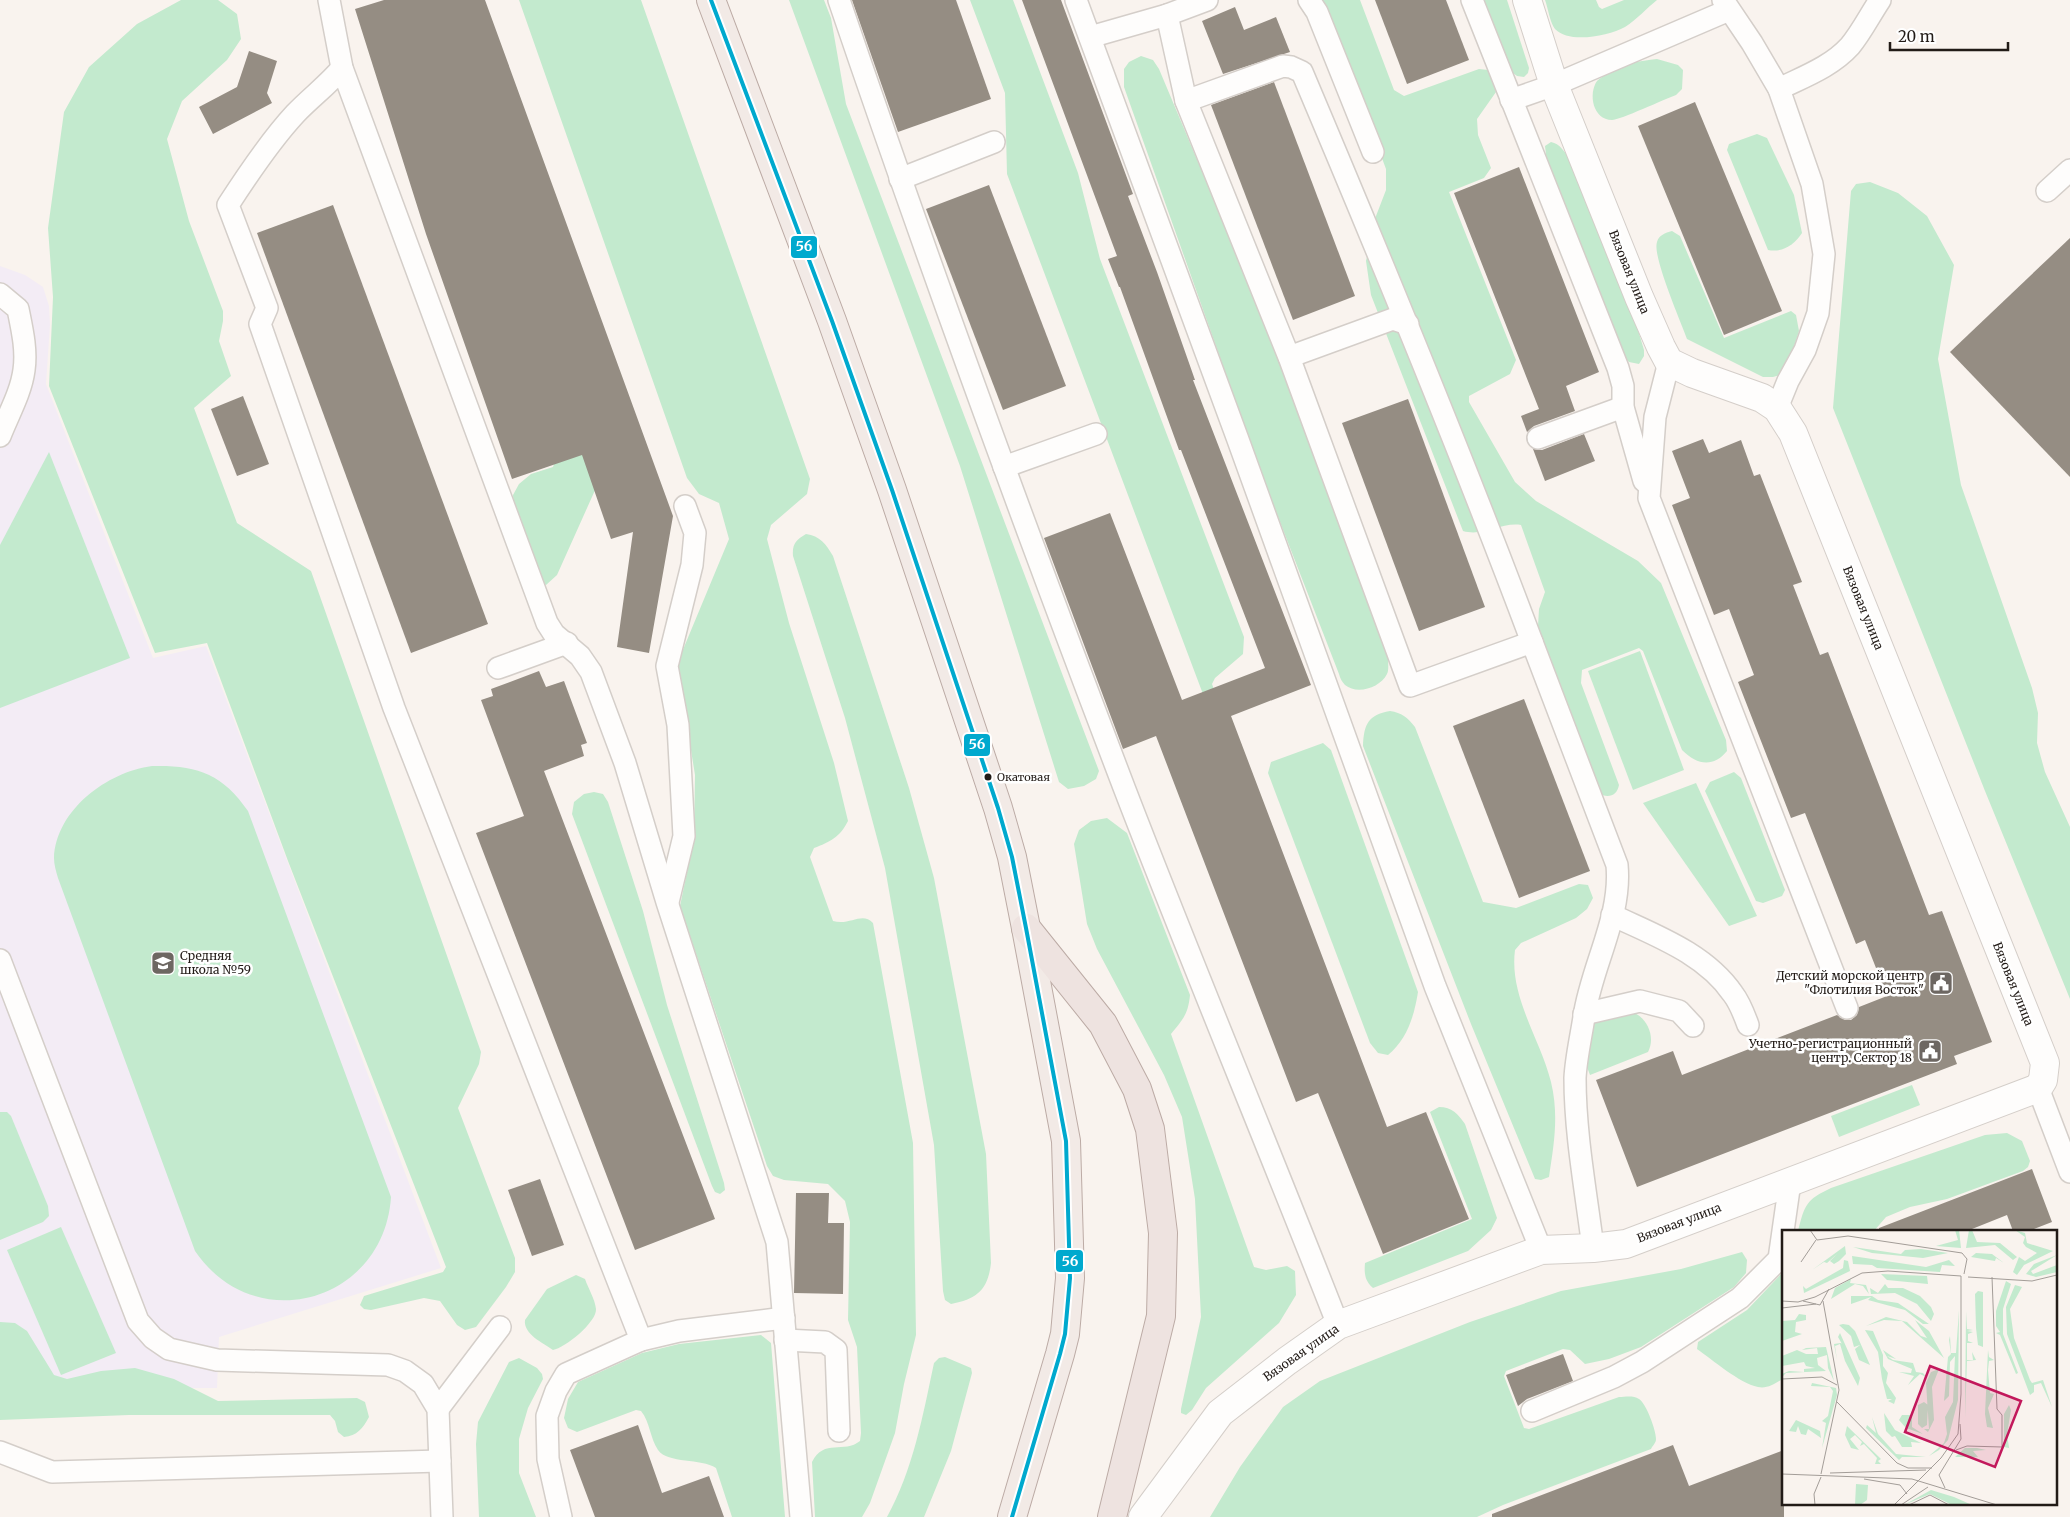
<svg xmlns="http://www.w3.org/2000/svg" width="2070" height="1517" viewBox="0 0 2070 1517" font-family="Merriweather,serif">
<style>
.education{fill:#f3ecf5}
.green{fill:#c3eace}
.building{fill:#958d83}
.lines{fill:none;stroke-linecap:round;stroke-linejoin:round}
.service-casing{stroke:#d4cec9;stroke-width:24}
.minor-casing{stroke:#d4cec9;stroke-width:30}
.primary-casing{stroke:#bcaba5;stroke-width:30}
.trunk-casing{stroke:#bcaba5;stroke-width:30}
.service{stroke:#fefdfc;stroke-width:21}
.minor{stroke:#fefdfc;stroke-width:28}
.primary{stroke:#f2eae6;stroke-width:28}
.trunk{stroke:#eee3e0;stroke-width:28}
.bus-1-casing{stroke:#fff;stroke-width:8}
.bus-1{stroke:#00a9ce;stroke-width:4}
.bus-dot{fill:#221b17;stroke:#fff;stroke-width:2}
.labels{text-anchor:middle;stroke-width:5;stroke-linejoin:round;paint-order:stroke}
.bus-label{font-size:11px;fill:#221b17;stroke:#fff;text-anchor:start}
.street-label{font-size:12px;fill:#221b17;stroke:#fff}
.poi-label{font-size:12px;fill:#221b17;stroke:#fff;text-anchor:end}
.inset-road{fill:none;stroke:#a39d98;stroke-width:1}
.view{fill:#c2185b;fill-opacity:0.15;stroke:#c2185b;stroke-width:2.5}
.inset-edge{fill:none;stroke:#221b17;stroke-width:2.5}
.line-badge{stroke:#fff;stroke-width:2}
.badge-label{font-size:14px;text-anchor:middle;font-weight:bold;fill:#fff}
</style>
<rect width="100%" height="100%" fill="#f9f3ee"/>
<path class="education" d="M0,266L25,275L43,287L49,306L50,325L46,384L153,658L206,646L441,1268L219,1337L217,1388H21L0,1378Z"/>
<g class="green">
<path d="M181,0H218L237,14L241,39L227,60L182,101L167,139L189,221L223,311V321L219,341L231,376L194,408L237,523L311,571L481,1052L479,1064L458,1108L515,1258V1272L506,1287L476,1327L465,1330L457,1325L440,1301L424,1298L371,1310L364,1309L360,1305L364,1296L443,1272L446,1267L288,861L207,643L155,653L49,386L53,297L48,228L64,112L89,67L137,24Z"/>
<path d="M434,0L596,488L557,575L546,585L542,583L514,511L513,495L519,484L531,474L553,467L554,464Z"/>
<path d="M519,0H641L810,479L807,494L771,525L767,539L789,623L834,763L848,821C840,837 830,842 814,848L810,857L833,921C850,926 862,911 873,923L913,1143L916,1335L904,1384L895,1433L870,1503L862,1517H815L812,1462C824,1438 844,1454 860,1441L861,1433L857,1347L848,1320L850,1222L845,1201L828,1184L784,1180L773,1176L767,1166L680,906L694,838L695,775L677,664L729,539L719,503L699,494L687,478Z"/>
<path d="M789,0H824L831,18L846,104L1099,771L1096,779L1084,786L1068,789L1059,782L960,466Z"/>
<path d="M970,0H1013L1078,173L1100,259L1244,637L1243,654L1215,678L1212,684L1224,717L1212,718L1007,174L1005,93Z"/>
<path d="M1317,0H1360L1394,90L1404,96L1479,69L1488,70L1496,92L1477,119L1478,135L1491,168L1484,178L1449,192L1516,360L1510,374L1469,396V402L1515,482L1536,501L1638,561L1661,583L1726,740L1727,751C1713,768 1697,765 1682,750L1643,651L1639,648L1582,670L1581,683L1619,785C1617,796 1608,799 1598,793L1538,626L1539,609L1545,592L1521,525C1501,522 1483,537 1463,531L1371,295L1366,261L1376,216L1386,190V169L1360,99Z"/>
<path d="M1484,0H1507L1529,68L1528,73L1524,77L1517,76L1513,73Z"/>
<path d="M1545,0H1596L1599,7L1602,9L1624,0H1657C1647,8 1636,20 1625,27C1608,36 1569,44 1555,29C1550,23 1548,8 1545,0Z"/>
<path d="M1141,56L1153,60L1159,69L1256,300L1388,658C1388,663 1389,670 1387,674C1380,688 1357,695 1345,685C1342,682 1340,678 1339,674L1261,473L1124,87V69L1129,62Z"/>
<path d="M1657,59L1678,65L1683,70L1682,89L1676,95C1665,99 1620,120 1612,120C1593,120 1588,94 1597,81C1599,79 1604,76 1606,74C1621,63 1640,61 1657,59Z"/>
<path d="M1757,134L1767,138L1794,195L1802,233C1795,244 1783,253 1768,250L1727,150L1729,144Z"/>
<path d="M1551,142C1560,144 1564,151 1569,158L1635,320L1644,350V356L1639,364L1629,362L1623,355L1547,163L1545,146Z"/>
<path d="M1870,182L1898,193L1927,216L1954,265L1938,359L1961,485L2032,688L2038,713L2037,743L2045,772L2070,827V999L1985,791L1833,408L1851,191L1856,184Z"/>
<path d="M1672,231L1680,236L1724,338L1791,311L1796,315L1799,331L1792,353L1783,374L1773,377H1763L1687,339C1681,322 1652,256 1657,242C1659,235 1665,233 1672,231Z"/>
<path d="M49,452L130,658L0,708V545Z"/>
<path d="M806,534C820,536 826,544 833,556L909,788L934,878L986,1154L991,1263C988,1289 978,1299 951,1304L945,1300L943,1291L934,1145L885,868L845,718L793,556C792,544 796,540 806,534Z"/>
<path d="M1640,651L1684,770L1633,790L1588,671Z"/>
<path d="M1390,711C1402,713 1407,717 1415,727L1483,902L1516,908L1579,884L1588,885L1593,898L1587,909L1576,918L1521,943L1515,950C1509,997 1540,1038 1551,1082C1559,1115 1554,1144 1549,1177L1541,1180L1535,1179L1471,1024L1363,746C1364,724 1368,715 1390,711Z"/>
<path d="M1323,743L1331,750L1418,992C1414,1017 1407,1039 1388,1055L1378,1053L1370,1043L1268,773L1271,762Z"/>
<path d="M152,766C196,765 222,773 248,811L391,1197C384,1302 255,1339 195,1251L58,878C56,871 54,865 54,858C56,810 107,772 152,766Z"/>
<path d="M1734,772L1741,778L1785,890L1782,896L1763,903L1756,901L1705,791L1710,782Z"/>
<path d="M1696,783L1757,916L1729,926L1643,803Z"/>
<path d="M594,792L603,794L608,802L643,911L667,1005L724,1183L725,1190L720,1194L715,1192L712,1186L572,814L574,802L584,794Z"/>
<path d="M1107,818L1127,833L1190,995C1188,1015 1183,1019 1171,1034L1254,1267L1266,1270L1287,1266L1295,1271L1296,1295L1279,1323L1206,1388L1192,1410L1186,1415L1181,1413V1409L1201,1317L1195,1199L1182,1117L1164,1075L1097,949L1087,924L1074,844L1079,830L1091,821Z"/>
<path d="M1632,1012C1647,1017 1656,1037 1648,1052L1590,1075L1587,1067L1591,1021Z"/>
<path d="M1912,1085L1920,1105L1839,1137L1831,1116Z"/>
<path d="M1439,1107C1452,1107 1458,1114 1465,1124L1497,1218L1491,1230L1468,1251L1373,1288C1365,1281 1364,1274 1365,1263L1472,1219L1430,1112Z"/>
<path d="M0,1112H7L11,1116L48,1206L49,1216L43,1222L0,1240Z"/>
<path d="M2007,1133L2022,1141L2030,1161L2028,1167L2023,1171L1947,1199L1910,1207L1886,1217L1874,1231H1798C1805,1204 1806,1200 1831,1188L1985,1135Z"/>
<path d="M61,1227L116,1353L61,1375L7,1250Z"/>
<path d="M1742,1252L1747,1260L1746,1273L1734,1287L1641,1347L1609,1359L1585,1364L1570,1350L1563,1349L1506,1371L1504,1376L1524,1428L1529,1429L1619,1397C1625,1397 1633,1395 1639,1399C1646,1403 1656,1430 1656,1439C1656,1443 1653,1445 1651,1449L1503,1505L1477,1517H1210L1240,1467L1283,1407L1320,1381L1470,1322L1561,1291L1681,1269Z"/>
<path d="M1784,1271V1378C1776,1383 1768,1389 1758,1387C1739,1383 1713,1360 1697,1349L1698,1342L1747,1310Z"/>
<path d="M576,1275L585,1279C588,1288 595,1299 596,1309C597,1322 565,1348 553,1350C543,1343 523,1334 525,1320L547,1289Z"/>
<path d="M0,1322L15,1323L27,1331L54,1375L67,1379L101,1371L135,1368L174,1379L218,1401L357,1398L365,1402L369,1417C363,1428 357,1436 344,1437L338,1432L335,1421L330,1415H129L0,1420Z"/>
<path d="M761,1335L771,1343L785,1517H732L716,1468C701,1458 668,1464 658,1450C650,1438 650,1422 641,1411L636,1410L577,1432L568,1428L564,1418L568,1399L578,1382L642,1353L679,1344Z"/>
<path d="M945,1357L971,1368L972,1373L951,1451L924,1517H887C913,1470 923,1415 934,1363L939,1358Z"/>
<path d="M519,1358L537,1368L542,1374L543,1379L528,1408L519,1439V1473L536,1517H479L476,1444L478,1422L509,1362Z"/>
</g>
<g class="building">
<path d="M384,0H485L673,516L649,653L617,647L633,532L611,539L582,455L512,479L426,234L355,9Z"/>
<path d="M852,0H956L991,99L898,132Z"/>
<path d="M1022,0H1061L1133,194L1128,196L1157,272L1195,380H1193L1311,685L1231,716L1387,1127L1426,1112L1469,1219L1383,1254L1318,1093L1296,1102L1156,736L1123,749L1044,538L1110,513L1182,700L1265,668L1181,450H1179L1120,287H1119L1108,259L1117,256Z"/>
<path d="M1375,0H1446L1469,60L1407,84Z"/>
<path d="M1235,7L1244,30L1276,17L1290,52L1223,74L1202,21Z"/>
<path d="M249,51L277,61L267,93L272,103L213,134L199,107L237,87Z"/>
<path d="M1274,82L1355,296L1293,320L1211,105Z"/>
<path d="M1695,102L1782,311L1724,335L1638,126Z"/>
<path d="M1519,167L1599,372L1566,386L1575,411L1534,426L1527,432L1521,416L1539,409L1454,193Z"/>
<path d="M989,185L1066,386L1003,410L926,209Z"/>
<path d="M333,205L488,624L411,653L257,233Z"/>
<path d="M2070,238V477L1950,352Z"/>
<path d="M243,396L269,464L237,476L211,409Z"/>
<path d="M1408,399L1485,607L1419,631L1342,423Z"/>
<path d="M1584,434L1595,461L1545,481L1533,449L1542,450Z"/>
<path d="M1703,439L1709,453L1741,440L1754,476L1760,474L1802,582L1793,585L1820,655L1828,652L1929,915L1942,911L1992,1042L1954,1056L1957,1064L1637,1187L1596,1080L1673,1051L1682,1075L1837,1015L1845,1020H1851L1857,1015L1859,1007L1887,996L1865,940L1856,944L1805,813L1791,818L1738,682L1754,675L1729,609L1714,615L1672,505L1690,498L1672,451Z"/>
<path d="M539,671L546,687L564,681L587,743L581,745L584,756L544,771L715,1219L635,1250L476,833L524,816L481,700L493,696L491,689Z"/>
<path d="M1524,699L1590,871L1519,898L1453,726Z"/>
<path d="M2032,1169L2052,1222L2029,1231H2013L2007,1215L1967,1231H1879V1228Z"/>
<path d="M540,1179L564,1245L532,1256L508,1190Z"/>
<path d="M796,1193H829L828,1223H844L843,1294L794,1293Z"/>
<path d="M1563,1354L1573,1381L1527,1399L1518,1406L1506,1375Z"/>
<path d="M638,1425L662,1493L709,1476L724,1517H595L570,1450Z"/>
<path d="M1673,1445L1689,1486L1784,1450V1517H1492V1514Z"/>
</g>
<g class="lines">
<g class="service-casing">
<g id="service">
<path d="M329,0L342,68L547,623L554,634L580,656L591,672L625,763L667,902L777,1242L801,1517"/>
<path d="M839,0C929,265 1025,528 1125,790C1194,969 1268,1146 1338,1325"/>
<path d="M1076,0L1237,437L1435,986L1541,1250"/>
<path d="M1309,0L1317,12L1373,152"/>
<path d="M1472,0L1618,368L1623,386V407L1644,481"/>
<path d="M1723,0L1752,43L1779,89L1812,184L1824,254L1818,313L1805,350L1788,381L1777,408"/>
<path d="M1167,15L1186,101L1289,357L1410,686L1532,642L1617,865C1622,917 1591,967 1584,1017C1581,1037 1576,1058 1575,1078C1575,1134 1586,1192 1593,1248"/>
<path d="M1090,37L1167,15L1207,0"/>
<path d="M342,68C328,85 310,98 295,114C270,141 248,174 228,205L267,308L260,324L394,708L641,1340L566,1374L556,1391L547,1416L548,1459L561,1517"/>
<path d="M1779,89C1803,77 1831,67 1850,46C1861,33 1870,15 1880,0"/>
<path d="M1511,100L1554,85L1729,10"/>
<path d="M1186,101L1283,66L1291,67L1302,72C1382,261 1460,450 1532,642"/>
<path d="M900,179L994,142"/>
<path d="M2047,191L2070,170"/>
<path d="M0,294L18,309C22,329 27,350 24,370C21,393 8,415 0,436"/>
<path d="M1289,357L1393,319L1408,324"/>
<path d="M1669,362L1655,417L1649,498L1847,1008"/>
<path d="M1538,438L1623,407"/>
<path d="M1004,467L1096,434"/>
<path d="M498,668L567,643"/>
<path d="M668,902L684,836L678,725L667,666L692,565L695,533L685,506"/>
<path d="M1612,915C1654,935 1705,953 1733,994C1740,1003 1744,1014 1748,1025"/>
<path d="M0,960L138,1321L153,1338L169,1349L217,1360L388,1365L405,1371L423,1384L438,1409L442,1517"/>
<path d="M1584,1014L1640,1001L1679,1011L1693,1026"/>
<path d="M2038,1088L2070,1172"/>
<path d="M641,1340L679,1331L784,1318"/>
<path d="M785,1340L825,1342L836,1350L839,1431"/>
<path d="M438,1409L500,1327"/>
<path d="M1532,1411L1614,1377L1642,1362L1740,1298L1779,1259L1790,1182"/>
<path d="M0,1452L52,1472L440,1461"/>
</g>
</g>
<g class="minor-casing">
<path id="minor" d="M1143,1517L1220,1413L1287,1361L1338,1325L1541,1250L1593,1248L1626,1244L2038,1088L2043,1080L2045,1063L1793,433L1777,408L1762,398L1692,373L1669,362L1661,347L1639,297L1554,85L1527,0"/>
</g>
<g class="primary-casing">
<path id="primary" d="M711,0L832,321L892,490L998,808L1012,857L1026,928L1066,1141L1070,1278L1065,1334L1060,1354L1012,1517"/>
</g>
<g class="trunk-casing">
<path id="trunk" d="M1026,928L1103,1024L1137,1089L1150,1129L1163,1233L1161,1316L1112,1517"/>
</g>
<use href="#service" class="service"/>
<use href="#minor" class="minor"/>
<use href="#primary" class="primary"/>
<use href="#trunk" class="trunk"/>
<g class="bus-1-casing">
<path id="bus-1" d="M711,0L832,321L892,490L998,808L1012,857L1026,928L1066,1141L1070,1278L1065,1334L1060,1354L1012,1517"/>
</g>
<use href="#bus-1" class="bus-1"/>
</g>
<defs>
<g id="school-square" transform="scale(1.25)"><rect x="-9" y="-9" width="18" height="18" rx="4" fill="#6d6762" stroke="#fff"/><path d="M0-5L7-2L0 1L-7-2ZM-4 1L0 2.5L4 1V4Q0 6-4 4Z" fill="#fff"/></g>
<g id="civic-square" transform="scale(1.25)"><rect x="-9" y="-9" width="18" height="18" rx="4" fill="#6d6762" stroke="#fff"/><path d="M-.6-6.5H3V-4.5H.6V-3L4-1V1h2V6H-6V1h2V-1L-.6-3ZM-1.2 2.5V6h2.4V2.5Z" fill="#fff"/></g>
</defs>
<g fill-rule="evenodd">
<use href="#school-square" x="163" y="963"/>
<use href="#civic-square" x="1941" y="983"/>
<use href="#civic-square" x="1930" y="1051"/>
</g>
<circle class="bus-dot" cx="988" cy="777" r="4.5"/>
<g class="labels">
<g class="bus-label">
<text x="997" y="781">Окатовая</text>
</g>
<g class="street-label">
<text transform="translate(1629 272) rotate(68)" y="4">Вязовая улица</text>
<text transform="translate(1863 608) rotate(68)" y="4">Вязовая улица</text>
<text transform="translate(2013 984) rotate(68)" y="4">Вязовая улица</text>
<text transform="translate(1679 1223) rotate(-21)" y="4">Вязовая улица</text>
<text transform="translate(1301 1353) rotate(-35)" y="4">Вязовая улица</text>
</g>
<g class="poi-label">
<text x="180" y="960" text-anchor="start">Средняя<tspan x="180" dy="14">школа №59</tspan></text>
<text x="1924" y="980">Детский морской центр<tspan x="1924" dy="14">"Флотилия Восток"</tspan></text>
<text x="1912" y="1048">Учетно-регистрационный<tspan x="1912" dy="14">центр. Сектор 18</tspan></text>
</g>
</g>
<g transform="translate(1782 1230)">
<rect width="275" height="275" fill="#f9f3ee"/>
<path d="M173,0H177L179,18L154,16L176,10ZM187,0H190L195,12L218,13L235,27L231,30L213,15L184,18ZM233,0L243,3L245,13L271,21L242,35L235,45L231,42L237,27L243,31L255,23L244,17L241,13L243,7ZM63,16L64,24L57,31L52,34L48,31L55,24L45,33L42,32L30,40ZM71,17L119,24L123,20L139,19L166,23L141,28L90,23ZM194,23L210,24L222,33L214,28L213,31L189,27ZM275,25L249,41L251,44L275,35V42L254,47L244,44L252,34ZM70,26L144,37L167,30L173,36L160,35L158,42L95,38L90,35L71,34ZM62,30L66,31L68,41L22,63L21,56L24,59L61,38ZM99,44L145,46L146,54L105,50ZM69,49L68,53L84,55L87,64L81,56L73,54L49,69L53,58ZM224,51L229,54L221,79V104L236,143L234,144L218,105L214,103L218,102L214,96V81ZM103,54L106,58H121L138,66L149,77L152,84L149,91L135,74L113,63L89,64L88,58L96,63ZM233,55L240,57L228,79L232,108L248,150L250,153L261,150L270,177L259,153L252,155V162L248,165L225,104L224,77ZM196,61L201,62V117L196,115L194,98L193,64ZM69,66H90L96,70L116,73L147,94H141L123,80L86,70L89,67L69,74ZM177,80L176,170L166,210L157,220L147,226L162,213L165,204L163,187L171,172L173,126L168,132L167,166L162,171L166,127L169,124L167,110L168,106L169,123H174ZM184,81L185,99L191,100L185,101L191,102L186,104V111L191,113H185V130H191L190,122L194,130L185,131L183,188ZM17,84L24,85V90L14,92L13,102L20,104L0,111V91L13,90ZM104,87L125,92L139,106L145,108L133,90L147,101L162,128L120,91L102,90L84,96ZM61,94L67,95L73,101L88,135L77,130L73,119L78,115L72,117L69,106L57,95ZM83,100L91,101L101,125V136L106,143L104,153L114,168L112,174L106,171L110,169H105L100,149L96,122ZM58,103L78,148L76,156L63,131L58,114L53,116L55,130L52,114L59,113L60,114L56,107ZM44,117L52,151L46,138L45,125L35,128L36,135L44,141L4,143L0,147V144L7,141L22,142V139L33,138L24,136L22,132L0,136V126L15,120L24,124H36L35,118L20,120L24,118ZM101,120L114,129L105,126L111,130L131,133L134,142L141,143L144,147L138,144L126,155L132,146L117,142L129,143L130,139L106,129ZM206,120L207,127L212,130L207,131L206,140L208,163L212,164L206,178L211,198L205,197L203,184ZM157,139L150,157L152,190L146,202L142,199H147L144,153L149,142ZM30,153L54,158L55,165L40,218L44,193L40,191L46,186L51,161L48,157L29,156ZM142,172L146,175L145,195L140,198L136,194V175ZM227,175L229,180L225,204L228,224L227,218L222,217V184ZM102,183L113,200L139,213L129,212L130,217H120L113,206L110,207L104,201ZM120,185H130V197L141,204L124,198L117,190ZM90,187L96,204L114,224L144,227H120L117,230L84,198L85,195L94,203ZM14,190L38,201L39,208L26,199L24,205L19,204L16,196L14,202L7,201ZM65,196L99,229L96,231L99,234H93L95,228L82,214L78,216L80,212L73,205L68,209L77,220L69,218L63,205ZM183,218H195L204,220L191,221L196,227H173ZM74,254L86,255L85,270L78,275H73ZM149,260L172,267L190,275H170L148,264L122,275Z" fill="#c3eace"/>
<path class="inset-road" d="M28,0L35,10L66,6L180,23L185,29L182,44M19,32L34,10M186,47L250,51L275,45M0,71L16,72L33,67L80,43L106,41L179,46M21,71L38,75L47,59M0,78L34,74M0,149L40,147L55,155M55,172L115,233L126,238H150M174,220L185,216L220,217V185L215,179L210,47M48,243L144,240M0,244L130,249L215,275M39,244L57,160L41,71M82,249L118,255L125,264M163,258L157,245L179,209L178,194M33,275L32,264L39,247M112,275L159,228L176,204L179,164V46M119,275L146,257M127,275L148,265L167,275"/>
<path class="view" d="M148,136L239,171L213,237L123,202Z"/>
<rect width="275" height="275" class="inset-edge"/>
</g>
<g class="line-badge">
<rect x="790" y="235" width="28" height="24" rx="5" fill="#00a9ce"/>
<rect x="963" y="733" width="28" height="24" rx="5" fill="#00a9ce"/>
<rect x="1055" y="1249" width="29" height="24" rx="5" fill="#00a9ce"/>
</g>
<g class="badge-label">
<text x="804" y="251">56</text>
<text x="977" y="749">56</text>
<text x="1070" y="1266">56</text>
</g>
<path d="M1890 42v8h118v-8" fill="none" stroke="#221b17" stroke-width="2.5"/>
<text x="1898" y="42" font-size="15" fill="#221b17" stroke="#ffffff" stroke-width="4" paint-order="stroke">20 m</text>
</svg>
